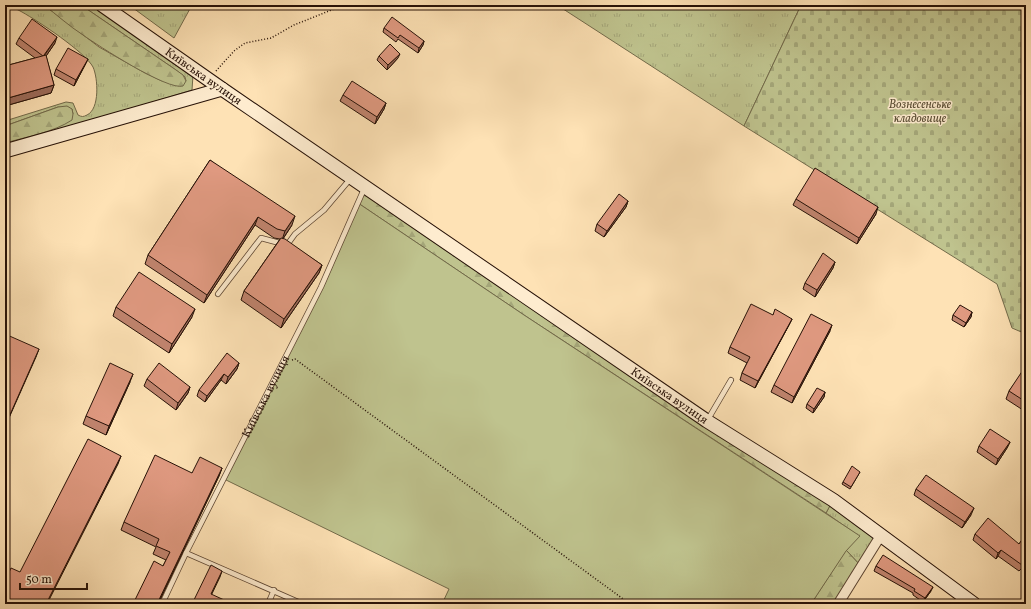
<svg xmlns="http://www.w3.org/2000/svg" width="1031" height="609" viewBox="0 0 1031 609" font-family="Vollkorn,serif">
<style>
.grass{fill:url(#grass-tufts);stroke:#726a4a}
.forest{fill:url(#forest-firs);stroke:#726a4a}
.cemetery{fill:url(#cemetery-stones);stroke:#726a4a}
.garden{fill:#bfc38e;stroke:#726a4a}
.lines{fill:none;stroke-linecap:round;stroke-linejoin:round}
.service-casing{stroke:#5c4532;stroke-width:6}
.minor-casing{stroke:#5c4532;stroke-width:11}
.secondary-casing{stroke:#261107;stroke-width:15}
.path{stroke:#261107;stroke-width:1.5;stroke-dasharray:1 2;stroke-linecap:butt}
.service{stroke:#feeccf;stroke-width:4.5}
.minor{stroke:#feeccf;stroke-width:9}
.secondary{stroke:#feeccf;stroke-width:13}
.wall{fill:#c0846e;stroke:#261107}
.shaded-wall{fill:#9c6b5a;stroke:#261107}
.building{fill:#df9980;stroke:#261107}
.labels{text-anchor:middle;stroke-width:3;stroke-linejoin:round;paint-order:stroke}
.street-label{font-size:12px;fill:#261107;stroke:#feeccf}
.park-label{font-size:12px;font-style:italic;fill:#5c4f36;stroke:#feeccf}
</style>
<defs>
<pattern id="grass-tufts" width="24" height="20" patternUnits="userSpaceOnUse"><rect width="24" height="20" fill="#bfc38e"/><path d="M3 7l-1-3M5 7V3M7 7l1-3M15 17l-1-3M17 17v-4M19 17l1-3" fill="none" stroke="#a4a679"/></pattern>
<pattern id="forest-firs" width="22" height="20" patternUnits="userSpaceOnUse"><rect width="22" height="20" fill="#bfc38e"/><path d="M5 1l3.5 6h-7zM16 11l3.5 6h-7z" fill="#a4a679"/></pattern>
<pattern id="cemetery-stones" width="16" height="16" patternUnits="userSpaceOnUse"><rect width="16" height="16" fill="#bfc38e"/><path d="M2 7V4a2 2 0 0 1 4 0v3zM10 15v-3a2 2 0 0 1 4 0v3z" fill="#a4a679"/></pattern>
</defs>
<rect width="100%" height="100%" fill="#fee2b5"/>
<filter id="stains"><feTurbulence type="fractalNoise" baseFrequency=".005" numOctaves="4"/><feColorMatrix values="0 0 0 0 .2 0 0 0 0 .09 0 0 0 0 .02 0 0 0 .5 -.17"/></filter>
<radialGradient id="worn" r=".72"><stop offset=".6" stop-color="#630" stop-opacity="0"/><stop offset="1" stop-color="#630" stop-opacity=".3"/></radialGradient>
<g class="grass">
<path d="M5,5H44L99,47L145,73L162,81H186L185,77L176,70L81,5H91L193,75L192,90L5,147V143L43,132L73,114L72,109L58,107L5,126V121L66,102L73,103L78,115C82,117 83,117 87,115C100,109 98,78 93,67C85,52 38,21 22,12C17,9 11,7 5,5Z"/>
<path d="M129,5H192L174,38Z"/>
<path d="M557,5H801L744,126Z"/>
<path d="M833,500L881,535L860,565L846,550L859,536L826,513Z"/>
</g>
<g class="forest">
<path d="M44,5H81L176,70L183,75L186,81L183,86C168,91 97,45 83,35C69,26 57,15 44,5Z"/>
<path d="M67,106L72,109L73,114L72,120C54,132 26,137 5,143V126L58,107Z"/>
<path d="M365,188L833,500L826,513L524,315L358,203Z"/>
<path d="M846,550L860,565L835,604H811Z"/>
</g>
<path class="cemetery" d="M801,5H1026V334L1012,328L997,284L744,126Z"/>
<path class="garden" d="M358,203L524,315L860,536L846,551L811,604H442L449,589L224,479L321,287Z"/>
<g class="lines">
<g class="service-casing">
<g id="service">
<path d="M218,294L261,238L287,245L295,234L324,210L351,178"/>
<path d="M707,421L731,380"/>
<path d="M186,553L303,604"/>
<path id="s1" d="M162,604L186,553L321,287L364,189"/>
<path d="M268,604L274,590"/>
</g>
</g>
<g class="minor-casing">
<path id="minor" d="M838,604L881,535"/>
</g>
<g class="secondary-casing">
<g id="secondary">
<path id="s2" d="M102,5L222,89L707,421L833,500L974,604"/>
<path d="M5,151L222,89"/>
</g>
</g>
<g class="path">
<path d="M216,71L234,51L245,43L271,38L294,25L344,5"/>
<path d="M292,360L295,359L630,604"/>
</g>
<use href="#service" class="service"/>
<use href="#minor" class="minor"/>
<use href="#secondary" class="secondary"/>
</g>
<g class="wall">
<path d="M384,28L424,41L423,45L418,53L398,39L396,42L383,32Z"/>
<path d="M19,38L55,43L46,56L54,85L51,93L5,106V66L35,58L16,44Z"/>
<path d="M379,56L398,58L387,70L377,60Z"/>
<path d="M88,59L85,65L74,86L54,75L56,69Z"/>
<path d="M343,95L386,103L384,109L375,124L340,101Z"/>
<path d="M210,160L292,225L283,239L322,265L319,273L281,328L241,300L244,291L280,239L274,238L255,225L204,303L145,264L148,255Z"/>
<path d="M796,199L876,214L857,244L793,205Z"/>
<path d="M628,201L626,207L604,237L595,231L597,224Z"/>
<path d="M835,262L833,268L815,297L803,289L805,283Z"/>
<path d="M116,307L192,317L169,353L113,316Z"/>
<path d="M972,312L971,317L964,327L952,320L953,315Z"/>
<path d="M773,315L792,319L789,325L755,388L740,380L742,373L747,363L728,353L730,347Z"/>
<path d="M830,331L792,403L771,392L774,385Z"/>
<path d="M1026,345V354L1023,352Z"/>
<path d="M239,363L237,369L226,384L221,380L205,402L197,396L199,390Z"/>
<path d="M1026,368V412L1006,399L1009,391Z"/>
<path d="M147,379L190,387L188,393L176,410L144,386Z"/>
<path d="M130,382L106,435L83,424L86,416Z"/>
<path d="M825,392L824,397L813,413L806,408L807,404Z"/>
<path d="M1010,442L1007,448L996,465L977,452L979,446Z"/>
<path d="M222,468L219,476L158,604H133L163,566L166,560L153,554L156,547L121,530L124,522L192,473Z"/>
<path d="M860,472L850,489L842,484L843,482Z"/>
<path d="M916,489L971,515L962,528L914,495Z"/>
<path d="M975,534L1019,544L1026,534V572L1021,569L1019,571L998,556L996,559L973,540Z"/>
<path d="M876,566L931,591L923,602L913,595V593L874,571Z"/>
</g>
<g class="shaded-wall">
<path d="M57,37L55,43L42,62L44,56Z"/>
<path d="M424,41L423,45L418,53L419,48Z"/>
<path d="M400,54L398,58L387,70L388,65Z"/>
<path d="M88,59L85,65L74,86L76,80Z"/>
<path d="M54,85L51,93L5,106L8,98Z"/>
<path d="M386,103L384,109L375,124L377,117Z"/>
<path d="M628,201L626,207L604,237L607,231Z"/>
<path d="M878,207L876,214L857,244L859,238Z"/>
<path d="M295,216L292,225L282,240L285,231Z"/>
<path d="M258,217L255,225L204,303L207,295Z"/>
<path d="M835,262L833,268L815,297L817,290Z"/>
<path d="M322,265L319,273L281,328L284,319Z"/>
<path d="M195,309L192,317L169,353L172,344Z"/>
<path d="M972,312L971,317L964,327L966,323Z"/>
<path d="M792,319L789,325L755,388L758,381Z"/>
<path d="M832,325L830,331L792,403L794,397Z"/>
<path d="M39,349L36,357L5,427V426Z"/>
<path d="M239,363L237,369L226,384L228,377Z"/>
<path d="M133,374L130,382L106,435L109,426Z"/>
<path d="M224,374L221,380L205,402L207,396Z"/>
<path d="M190,387L188,393L176,410L178,403Z"/>
<path d="M825,392L824,397L813,413L814,409Z"/>
<path d="M1010,442L1007,448L996,465L998,459Z"/>
<path d="M121,456L118,464L47,604H46Z"/>
<path d="M222,468L219,476L158,604H157Z"/>
<path d="M974,508L971,515L962,528L965,522Z"/>
<path d="M1001,550L998,556L996,559L998,553Z"/>
<path d="M222,571L220,577L209,600L211,594Z"/>
<path d="M933,587L931,591L923,602L925,598Z"/>
</g>
<g class="building">
<path d="M392,17L424,41L419,48L400,35L398,38L384,28Z"/>
<path d="M32,19L57,37L44,55L43,56L19,38Z"/>
<path d="M390,44L400,54L388,65L379,56Z"/>
<path d="M68,48L88,59L76,80L56,69Z"/>
<path d="M46,55L54,85L8,98L5,88V66Z"/>
<path d="M352,81L386,103L377,117L343,95Z"/>
<path d="M210,160L295,216L285,231L277,229L258,217L207,295L148,255Z"/>
<path d="M815,168L878,207L859,238L796,199Z"/>
<path d="M619,194L628,201L607,231L597,224Z"/>
<path d="M281,238L285,239L322,265L284,319L244,291Z"/>
<path d="M823,253L835,262L817,290L805,283Z"/>
<path d="M139,272L195,309L172,344L116,307Z"/>
<path d="M751,304L773,315L775,309L792,319L758,381L742,373L750,357L730,347Z"/>
<path d="M960,305L972,312L966,323L953,315Z"/>
<path d="M811,314L832,325L794,397L774,385Z"/>
<path d="M5,334L39,349L5,426Z"/>
<path d="M227,353L239,363L228,377L224,374L207,396L199,390Z"/>
<path d="M110,363L133,374L109,426L86,416Z"/>
<path d="M159,363L190,387L178,403L147,379Z"/>
<path d="M1025,367L1026,368V402L1009,391Z"/>
<path d="M817,388L825,392L814,409L807,404Z"/>
<path d="M990,429L1010,442L998,459L979,446Z"/>
<path d="M88,439L121,456L46,604H5V581L11,568L20,572Z"/>
<path d="M155,455L192,473L200,457L222,468L157,604H133L154,561L163,566L170,552L156,546L159,539L124,522Z"/>
<path d="M852,466L860,472L851,487L843,482Z"/>
<path d="M926,475L974,508L965,522L916,489Z"/>
<path d="M988,518L1019,544L1026,534V564L1024,562L1022,565L1001,550L998,553L975,534Z"/>
<path d="M883,555L933,587L925,598L914,591L915,589L876,566Z"/>
<path d="M211,565L222,571L211,594L233,604H192Z"/>
</g>
<g class="labels">
<g class="street-label">
<text dy="4" stroke="none"><textPath href="#s2" startOffset="124">Київська вулиця</textPath></text>
<text dy="4" stroke="none"><textPath href="#s2" startOffset="689">Київська вулиця</textPath></text>
<text dy="4" stroke="none"><textPath href="#s1" startOffset="232">Київська вулиця</textPath></text>
</g>
<g class="park-label">
<text x="920" y="108">Вознесенське<tspan x="920" dy="14">кладовище</tspan></text>
</g>
</g>
<rect width="1031" height="609" fill="none" stroke="#fee2b5" stroke-width="20"/>
<rect x="6" y="6" width="1019" height="597" fill="none" stroke="#261107" stroke-width="2"/>
<rect x="10" y="10" width="1011" height="589" fill="none" stroke="#261107"/>
<path d="M20 583v6h67v-6" fill="none" stroke="#261107" stroke-width="2"/>
<text x="26" y="583" font-size="12" fill="#261107" stroke="#feeccf" stroke-width="3" paint-order="stroke">50 m</text>
<rect width="100%" height="100%" filter="url(#stains)"/>
<rect width="100%" height="100%" fill="url(#worn)"/>
</svg>
